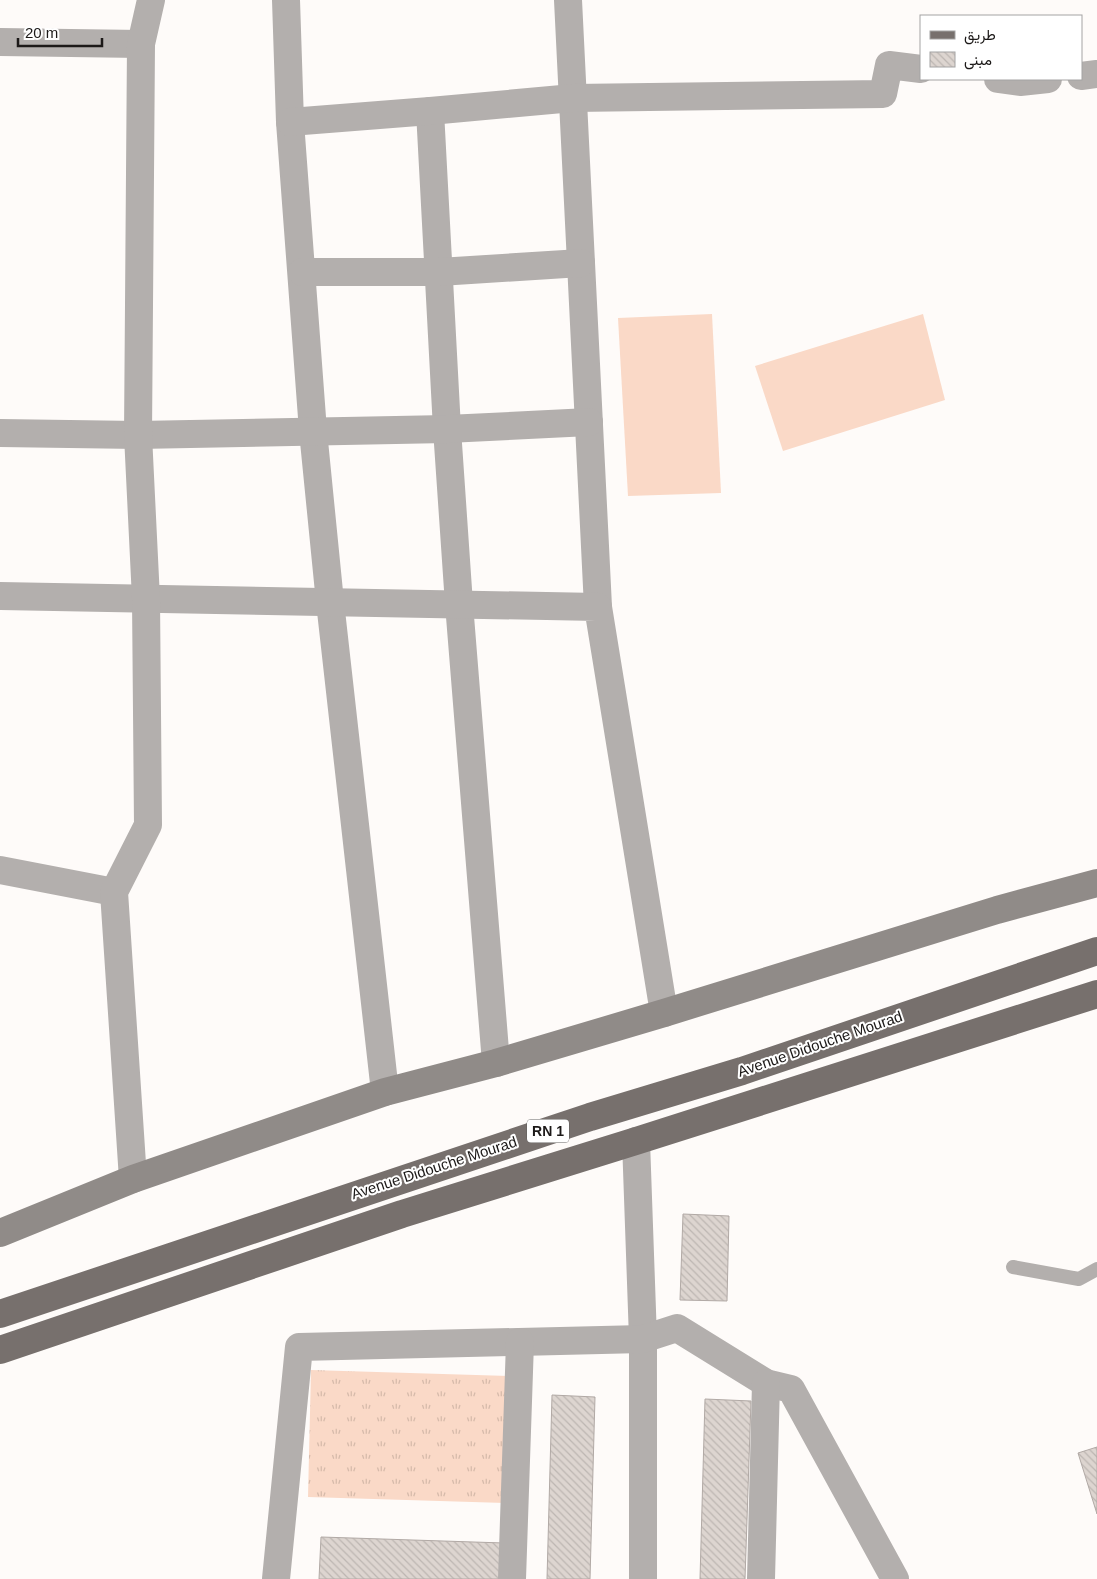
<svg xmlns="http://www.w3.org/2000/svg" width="1097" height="1579" viewBox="0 0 1097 1579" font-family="Helvetica,Vazirmatn,sans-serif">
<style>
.grass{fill:url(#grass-tufts)}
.pitch{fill:#fad9c7}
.building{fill:url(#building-back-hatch);stroke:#b1a9a5}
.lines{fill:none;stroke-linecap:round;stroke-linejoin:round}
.lane{stroke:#b3afad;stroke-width:14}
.street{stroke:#b3afad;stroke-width:28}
.secondary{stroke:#908b88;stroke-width:28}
.primary{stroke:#77706d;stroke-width:28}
.labels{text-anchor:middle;stroke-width:4;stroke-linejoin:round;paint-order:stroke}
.shield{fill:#fff;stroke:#605e5d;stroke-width:1}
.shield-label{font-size:14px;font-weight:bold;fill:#1c1918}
.street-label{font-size:15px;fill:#1c1918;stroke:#fff}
</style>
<defs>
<pattern id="grass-tufts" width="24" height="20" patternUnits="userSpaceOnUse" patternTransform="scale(1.25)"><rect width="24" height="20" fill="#fad9c7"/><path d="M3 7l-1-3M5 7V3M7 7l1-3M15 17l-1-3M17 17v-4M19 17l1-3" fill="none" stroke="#d6baaa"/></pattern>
<pattern id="building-back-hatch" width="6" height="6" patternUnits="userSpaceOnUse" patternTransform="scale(1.25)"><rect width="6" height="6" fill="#ddd5d0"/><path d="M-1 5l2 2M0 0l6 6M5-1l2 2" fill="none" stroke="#bdb6b2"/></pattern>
</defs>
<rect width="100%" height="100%" fill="#fefbf9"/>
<path class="grass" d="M311,1370L509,1376L505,1503L308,1497Z"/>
<g class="pitch">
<path d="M712,314L721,493L628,496L618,318Z"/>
<path d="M923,314L945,400L783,451L755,366Z"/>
</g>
<g class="building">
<path d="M683,1214L729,1216L727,1301L680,1300Z"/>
<path d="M552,1395L595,1397L590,1579H547Z"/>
<path d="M705,1399L751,1401L745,1579H700Z"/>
<path d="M1097,1447V1514L1078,1453Z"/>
<path d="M321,1537L504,1543V1579H319Z"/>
</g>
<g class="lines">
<path class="lane" d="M1013,1267L1079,1279L1097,1269"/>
<g class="street">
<path d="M286,0L290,122L313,431L330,602L385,1092"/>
<path d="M568,0L598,607"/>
<path d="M0,42L141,44"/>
<path d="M1081,76L1097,74"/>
<path d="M998,79L1020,82L1048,79"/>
<path d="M430,111L447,429L459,604L496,1063"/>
<path d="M290,122L430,111L573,98L883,94L889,65L921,69"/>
<path d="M302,272H439L581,263"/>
<path d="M0,433L138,435L447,429L589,422"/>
<path d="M0,596L598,607L664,1013"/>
<path d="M0,870L114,892"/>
<path d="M636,1141L643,1339V1579"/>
<path d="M133,1179L114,892L148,825L146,599L138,435L141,44L151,0"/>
<path d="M276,1579L299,1347L643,1339L677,1328L766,1383L791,1389L895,1579"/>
<path d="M512,1579L520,1342"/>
<path d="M761,1579L766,1383"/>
</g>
<path class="secondary" d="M0,1233L133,1179L385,1092L496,1063L664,1013L997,910L1097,883"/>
<g class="primary">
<path d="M0,1314L590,1117L742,1071L1097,951"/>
<path d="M0,1350L402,1214L636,1141L1097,994"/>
</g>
</g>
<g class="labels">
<rect class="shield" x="527" y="1119.5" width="42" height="23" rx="4"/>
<g class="shield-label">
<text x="548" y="1136">RN 1</text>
</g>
<g class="street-label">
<text transform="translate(820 1044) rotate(-19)" y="5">Avenue Didouche Mourad</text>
<text transform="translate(434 1168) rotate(-18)" y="5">Avenue Didouche Mourad</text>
</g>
</g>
<rect x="920" y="15" width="162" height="65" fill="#ffffff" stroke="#a4a3a3"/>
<rect x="930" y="31" width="25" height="8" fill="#77706d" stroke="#a4a3a3"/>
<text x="964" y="40" font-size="15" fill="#1c1918">طريق</text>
<rect x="930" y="52" width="25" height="15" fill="url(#building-back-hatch)" stroke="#a4a3a3"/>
<text x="964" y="65" font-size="15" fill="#1c1918">مبنى</text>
<path d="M18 38v8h84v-8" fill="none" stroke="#1c1918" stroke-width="2.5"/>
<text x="25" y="38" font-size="15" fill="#1c1918" stroke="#ffffff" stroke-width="4" paint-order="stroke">20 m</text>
</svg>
